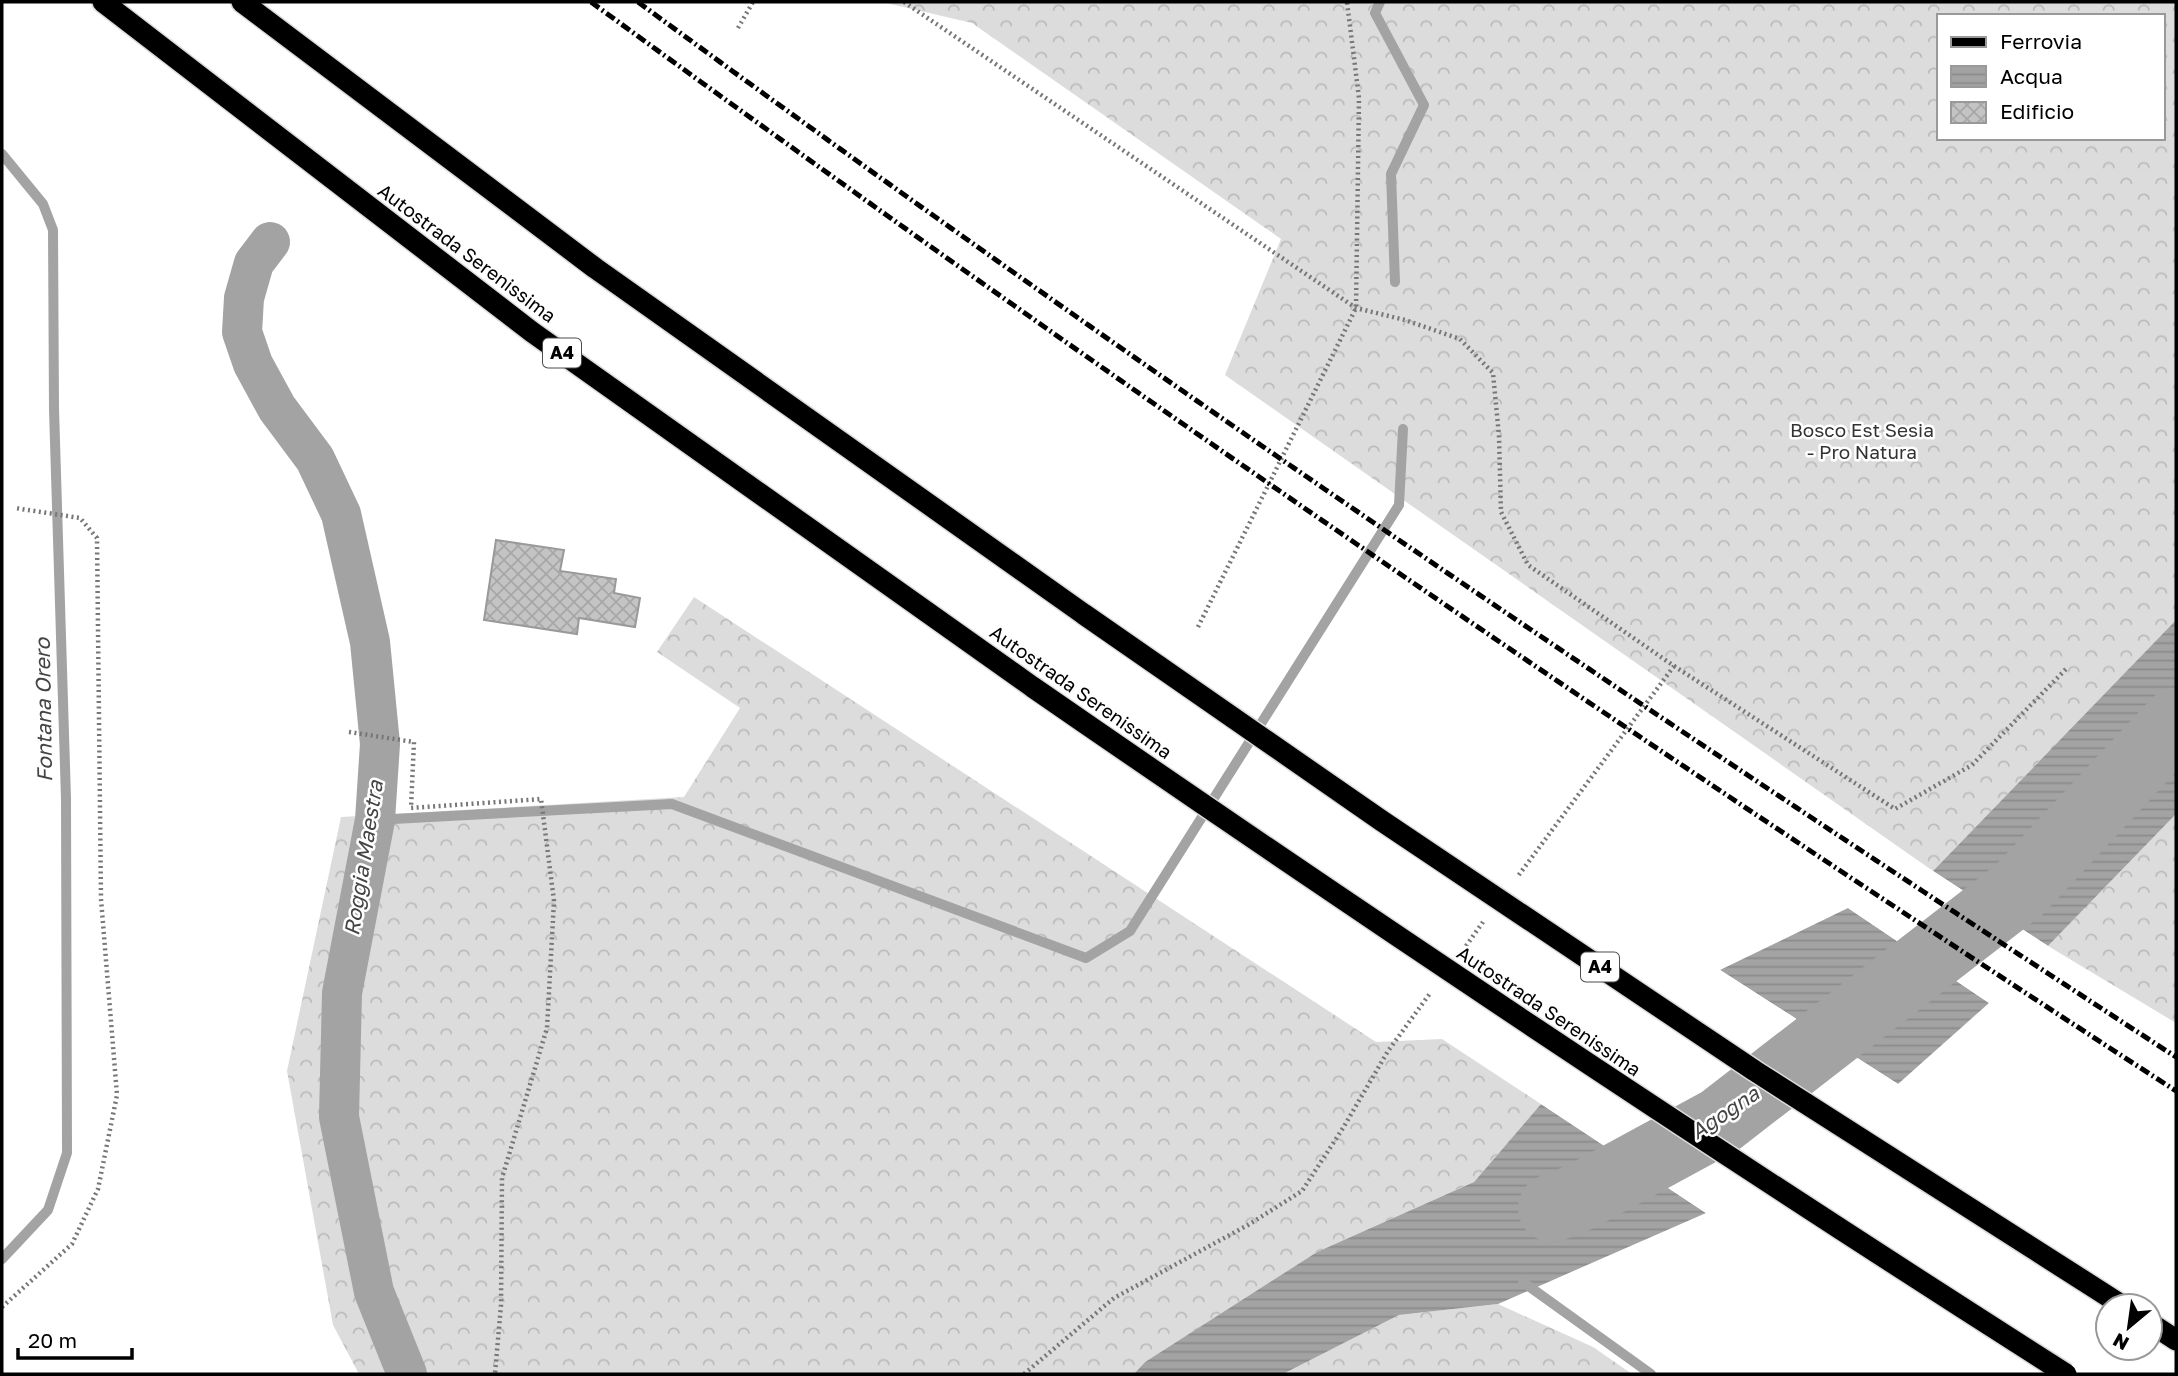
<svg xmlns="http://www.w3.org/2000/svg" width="2178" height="1376" viewBox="0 0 2178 1376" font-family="'Golos Text',sans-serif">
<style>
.forest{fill:url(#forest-crowns);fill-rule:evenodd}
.water{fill:url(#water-rules)}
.pier{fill:#fff}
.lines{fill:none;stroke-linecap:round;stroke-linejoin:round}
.stream{stroke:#a3a3a3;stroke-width:10}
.canal{stroke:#a3a3a3;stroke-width:40}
.river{stroke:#a3a3a3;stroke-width:68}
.building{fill:url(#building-cross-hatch);stroke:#999;stroke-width:2}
.motorway-casing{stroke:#dbdbdb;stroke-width:24}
.path{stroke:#777;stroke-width:4.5;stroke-dasharray:2 3.5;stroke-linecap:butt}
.motorway{stroke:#000;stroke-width:21}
.rail{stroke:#000;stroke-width:5;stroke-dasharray:10 3.5 2 3.5;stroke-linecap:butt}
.motorway-bridge-casing{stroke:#dbdbdb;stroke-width:24;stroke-linecap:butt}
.motorway-bridge{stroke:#000;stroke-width:21}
.labels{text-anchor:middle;stroke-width:5;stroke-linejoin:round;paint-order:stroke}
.shield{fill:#fff;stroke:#4c4c4c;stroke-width:2}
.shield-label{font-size:18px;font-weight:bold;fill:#000}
.street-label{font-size:19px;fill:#000;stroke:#fff}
.park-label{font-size:19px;fill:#333;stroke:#fff}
.water-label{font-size:21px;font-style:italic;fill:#444;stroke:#fff}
</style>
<defs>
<pattern id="forest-crowns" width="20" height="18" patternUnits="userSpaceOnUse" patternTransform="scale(1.75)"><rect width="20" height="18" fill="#dcdcdc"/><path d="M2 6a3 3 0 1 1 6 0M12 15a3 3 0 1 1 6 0" fill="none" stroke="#bbb"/></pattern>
<pattern id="water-rules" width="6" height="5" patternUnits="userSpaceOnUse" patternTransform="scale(1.75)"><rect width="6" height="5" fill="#a3a3a3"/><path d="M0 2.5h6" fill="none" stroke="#8b8b8b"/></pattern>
<pattern id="building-cross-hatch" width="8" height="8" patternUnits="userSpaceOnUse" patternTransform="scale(1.75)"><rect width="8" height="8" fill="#c4c4c4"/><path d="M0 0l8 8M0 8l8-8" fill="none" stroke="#a7a7a7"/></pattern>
</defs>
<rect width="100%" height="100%" fill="#fff"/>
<g class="forest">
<path d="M882,2H2176V620L1933,871L1225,375L1281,239L972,23ZM1938,16H2162V138H1938Z"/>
<path d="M694,597L1376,1042L1442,1039L1541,1104L1474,1182L1317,1252L1145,1362L1134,1374H359L333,1325L287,1071L341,817L684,797L740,708L657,652Z"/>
<path d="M2176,814V1023L2048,946Z"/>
<path d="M1498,1304L1593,1347L1632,1374H1283L1399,1315Z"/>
</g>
<g class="water">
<path d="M2176,620V814L2048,946L1933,871Z"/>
<path d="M1848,908L1989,1003L1898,1084L1720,970Z"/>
<path d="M1541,1104L1706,1213L1498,1304L1399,1315L1283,1374H1134L1145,1362L1317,1252L1474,1182Z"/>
</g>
<g class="pier">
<path d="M1930,869L1933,871L2051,948L2046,949L1931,874Z"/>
<path d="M1850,905L1991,1000L1992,1005L1845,906Z"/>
<path d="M1717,968L1898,1084L1901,1086L1896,1087L1718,973Z"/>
<path d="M1540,1100L1708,1210L1709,1215L1538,1102Z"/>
</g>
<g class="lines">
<g class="stream">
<path d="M1380,2L1375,13L1424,105L1391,174L1395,282"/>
<path d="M2,154L43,204L53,230L54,409L66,799L67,1153L48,1210L2,1259"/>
<path d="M375,820L672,804L1086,958L1130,931L1399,505L1403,429"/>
<path d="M1523,1282L1651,1374"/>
</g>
<path class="canal" d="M270,242L254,263L244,298L242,332L253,364L277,408L315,459L341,514L370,642L380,744L375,820L342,993L339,1117L374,1292L407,1374"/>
<path class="river" d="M1552,1208L1580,1197L1720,1121L2020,889L2176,722"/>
</g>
<path class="building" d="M496,540L564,550L560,571L616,579L614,593L640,598L635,627L579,618L577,634L484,620Z"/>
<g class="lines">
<g class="motorway-casing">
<g id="motorway">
<path d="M103,2L532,332L1034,688"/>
<path d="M242,2L595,268L1085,615"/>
<path d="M2150,1323L2176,1340"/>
</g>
</g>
<g class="path">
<path d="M904,2L1356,308L1405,320L1460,339L1493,373L1499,436L1501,512L1528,565L1674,666L1518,876"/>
<path d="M738,28L753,2"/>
<path d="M1198,627L1356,308L1359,98L1347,2"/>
<path d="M1674,666L1895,809L1972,765L2066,669"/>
<path d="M349,732L414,742L411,808L541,799L554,901L547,1028L502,1178L501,1305L495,1374"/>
<path d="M1466,946L1483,922"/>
<path d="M2,1307L72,1244L98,1189L117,1095L101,899L97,538L80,518L15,508"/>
<path d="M1024,1374L1114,1298L1248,1225L1302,1191L1343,1128L1388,1051L1431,992"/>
</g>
<use href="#motorway" class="motorway"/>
<g class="rail">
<path d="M591,2C1109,380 1638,742 2176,1091"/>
<path d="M638,2C1139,370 1655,718 2176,1057"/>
</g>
<g class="motorway-bridge-casing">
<g id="motorway-bridge">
<path d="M1085,615L1382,821L1755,1071L2123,1306"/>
<path d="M1034,688C1374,923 1717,1152 2066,1374"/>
</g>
</g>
<use href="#motorway-bridge" class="motorway-bridge"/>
</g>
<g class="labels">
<g class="shield">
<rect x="543" y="338.5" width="38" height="29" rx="5"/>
<rect x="1581" y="952.5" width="38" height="29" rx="5"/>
</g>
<g class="shield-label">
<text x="562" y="359">A4</text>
<text x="1600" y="973">A4</text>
</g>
<g class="street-label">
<text transform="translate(467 253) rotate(37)" y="7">Autostrada Serenissima</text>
<text transform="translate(1081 692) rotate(35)" y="7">Autostrada Serenissima</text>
<text transform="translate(1549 1011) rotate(34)" y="7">Autostrada Serenissima</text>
</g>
<g class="park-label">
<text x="1862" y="437">Bosco Est Sesia<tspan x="1862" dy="22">- Pro Natura</tspan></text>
</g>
<g class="water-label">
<text transform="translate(44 710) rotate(-91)" y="7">Fontana Orero</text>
<text transform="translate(364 858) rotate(-81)" y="7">Roggia Maestra</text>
<text transform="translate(1725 1113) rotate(-34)" y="7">Agogna</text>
</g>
</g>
<rect width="2178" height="1376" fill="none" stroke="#000000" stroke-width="7"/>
<rect x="1937" y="14" width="228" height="126" fill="#ffffff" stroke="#999999" stroke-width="2"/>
<rect x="1951" y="37" width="35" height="10" fill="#000000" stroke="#999999" stroke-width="2"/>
<text x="2000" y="49" font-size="21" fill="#000000">Ferrovia</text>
<rect x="1951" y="66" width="35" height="21" fill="url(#water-rules)" stroke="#999999" stroke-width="2"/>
<text x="2000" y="84" font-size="21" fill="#000000">Acqua</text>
<rect x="1951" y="102" width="35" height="21" fill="url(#building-cross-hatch)" stroke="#999999" stroke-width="2"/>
<text x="2000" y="119" font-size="21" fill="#000000">Edificio</text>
<g transform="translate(2129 1327) rotate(209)"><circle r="33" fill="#ffffff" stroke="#999999" stroke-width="2"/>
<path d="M0-5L12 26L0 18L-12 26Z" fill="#000000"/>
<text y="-10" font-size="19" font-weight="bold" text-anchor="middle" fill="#000000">N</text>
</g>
<path d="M18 1348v10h114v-10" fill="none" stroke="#000000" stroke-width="3.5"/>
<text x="28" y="1348" font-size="21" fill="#000000" stroke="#ffffff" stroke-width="5" paint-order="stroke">20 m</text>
</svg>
